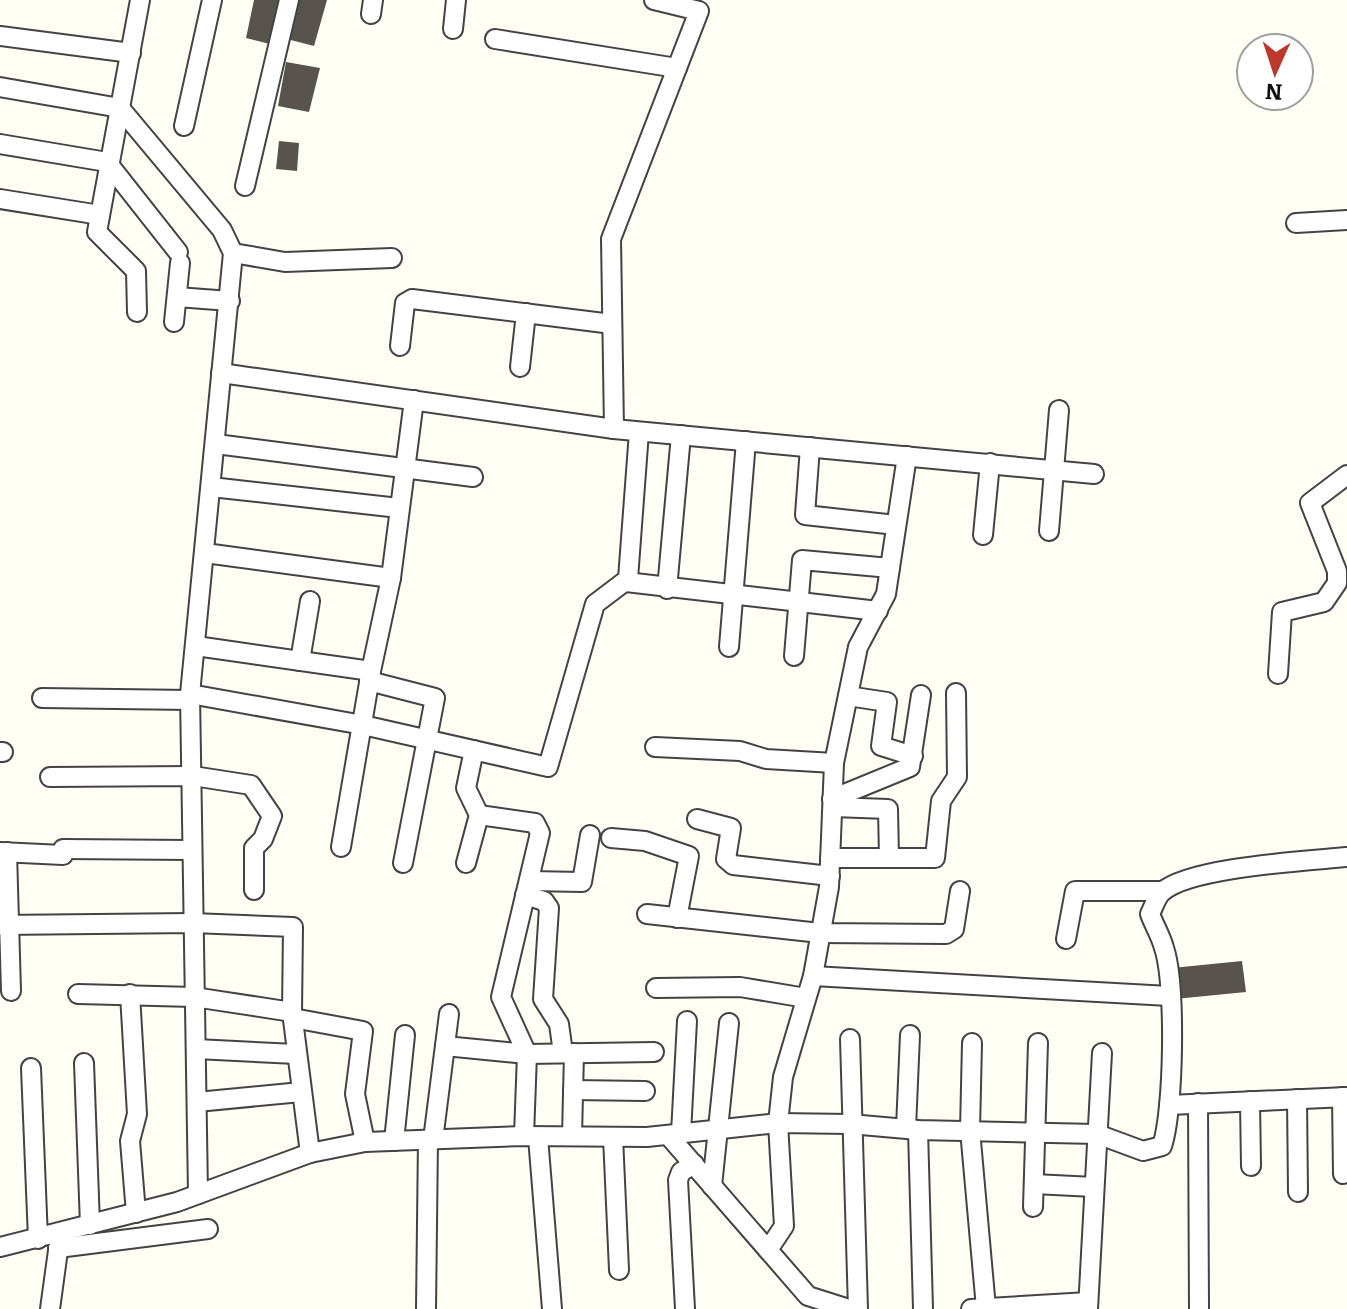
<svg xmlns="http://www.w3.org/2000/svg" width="1347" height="1309" viewBox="0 0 1347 1309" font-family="Bitter,serif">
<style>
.building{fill:#59534d}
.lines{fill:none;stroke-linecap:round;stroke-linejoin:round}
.minor-casing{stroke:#434343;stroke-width:22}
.minor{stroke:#fff;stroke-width:18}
</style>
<rect width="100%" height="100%" fill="#fffef4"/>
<g class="building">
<path d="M254,0H281L274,45L246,38Z"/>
<path d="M293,0H327L314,46L283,38Z"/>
<path d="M286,62L320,68L309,112L278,106Z"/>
<path d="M279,141L299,143L297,171L276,169Z"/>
<path d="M1242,961L1246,992L1175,999L1172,968Z"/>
</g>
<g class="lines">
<g class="minor-casing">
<g id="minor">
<path d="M371,14L373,0"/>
<path d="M453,29L456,0"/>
<path d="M0,36L131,53"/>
<path d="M495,39L677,68"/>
<path d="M0,87L120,108L222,230L233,253L190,694L198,1194"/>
<path d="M184,126L212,0"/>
<path d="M0,144L107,162L178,252"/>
<path d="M245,186L289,0"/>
<path d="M0,199L100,215"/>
<path d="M1296,223L1347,220"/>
<path d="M233,253L285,262L392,258"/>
<path d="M177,297L230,301"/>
<path d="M137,312L136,271L97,232L140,0"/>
<path d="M174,322L180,263"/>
<path d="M400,346L405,303L412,299L612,324"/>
<path d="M520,367L526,313"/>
<path d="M221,373L614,429L1094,474"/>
<path d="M614,429L611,239L699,11L654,0"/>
<path d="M216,444L473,477"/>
<path d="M810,447L805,515L896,525"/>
<path d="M211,487L399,508"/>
<path d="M1049,531L1059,410"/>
<path d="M983,535L990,463"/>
<path d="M205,553L391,578"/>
<path d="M626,582L878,611"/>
<path d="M667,589L681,435"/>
<path d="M196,646L371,671"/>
<path d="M729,647L746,441"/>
<path d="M794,656L802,560L890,568"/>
<path d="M300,661L310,601"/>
<path d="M1278,674L1282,612L1324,602L1337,583V571L1310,503L1347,475"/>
<path d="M369,681L435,698L403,863"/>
<path d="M190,694L363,725L548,767L595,604L628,579L639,432"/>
<path d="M848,696L887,702L881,746L913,756"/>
<path d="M42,698L190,700"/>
<path d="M655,747L740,751L766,759L834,763"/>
<path d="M0,752H3"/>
<path d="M50,777L193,776L251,785L272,816L263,839L254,848V890"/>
<path d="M832,799L910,767L921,695"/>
<path d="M833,807L888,809L889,858"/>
<path d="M479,815L535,823L540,833L501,997L527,1054L524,1136"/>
<path d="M697,819L731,828L726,859L733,865L830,876"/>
<path d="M611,838L645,841L689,856L677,918"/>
<path d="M341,847L371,671L391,578L414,400"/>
<path d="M63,849L191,850"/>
<path d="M0,852L63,855"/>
<path d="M7,852L11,991"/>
<path d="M830,858H935L941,801L957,777L956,693"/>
<path d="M466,863L479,815L466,788L474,750"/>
<path d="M529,881L582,882L590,835"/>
<path d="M525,895L544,901L549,908L543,999L559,1024L563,1053"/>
<path d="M647,914L820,933L946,934L954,929L960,891"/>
<path d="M0,925L192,923L293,927L292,1012L310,1153"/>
<path d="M1066,939L1075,891H1162"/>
<path d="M813,976L1169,996"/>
<path d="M656,988L740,987L806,998"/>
<path d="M78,994L194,997L292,1012"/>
<path d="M130,994L137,1114L130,1141L136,1213"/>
<path d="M293,1018L363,1031L355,1094L365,1142"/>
<path d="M850,1039L858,1309"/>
<path d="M972,1043L970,1130L986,1308"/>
<path d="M445,1046L527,1054L654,1052"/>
<path d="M196,1049L296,1054"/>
<path d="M84,1063L90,1225"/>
<path d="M31,1068L38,1239"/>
<path d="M573,1090L645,1091"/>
<path d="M1342,1097L1343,1174"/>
<path d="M1297,1099L1298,1192"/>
<path d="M1250,1101L1251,1166"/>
<path d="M197,1102L301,1092"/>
<path d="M1198,1103L1199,1309"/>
<path d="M1169,1105L1347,1097"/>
<path d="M906,1128L910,1035"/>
<path d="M918,1130L923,1309"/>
<path d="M681,1133L687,1021"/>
<path d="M668,1135L808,1296L849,1309"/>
<path d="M572,1136L574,1053"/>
<path d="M538,1137L552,1309"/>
<path d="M613,1137L619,1270"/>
<path d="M433,1140L449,1014"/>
<path d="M394,1141L405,1035"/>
<path d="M1034,1184L1094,1187"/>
<path d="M712,1186L729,1023"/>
<path d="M1033,1207L1038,1043"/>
<path d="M0,1247L177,1202L310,1153L365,1142L524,1136L647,1137L778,1123L850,1124L918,1130L1097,1134L1143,1151L1162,1146C1174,1111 1176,983 1164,948C1161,936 1154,925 1150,914C1153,908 1157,896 1162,892C1189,867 1308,861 1347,857"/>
<path d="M58,1248L208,1229"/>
<path d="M768,1250L784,1226L778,1123L783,1077L813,976L829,887L834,763L858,647L886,594L907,456"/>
<path d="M50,1309L60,1236"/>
<path d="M426,1309L428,1140"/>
<path d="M685,1309L678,1180L681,1172L694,1164"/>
<path d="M971,1309L1088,1302"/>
<path d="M1088,1309L1102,1053"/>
</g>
</g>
<use href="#minor" class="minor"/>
</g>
<g transform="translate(1275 72) rotate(183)"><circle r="38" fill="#ffffff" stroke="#9f9f9f" stroke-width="2"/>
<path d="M0-6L14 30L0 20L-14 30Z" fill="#bc372c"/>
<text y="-12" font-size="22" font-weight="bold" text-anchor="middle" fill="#101010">N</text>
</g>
</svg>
